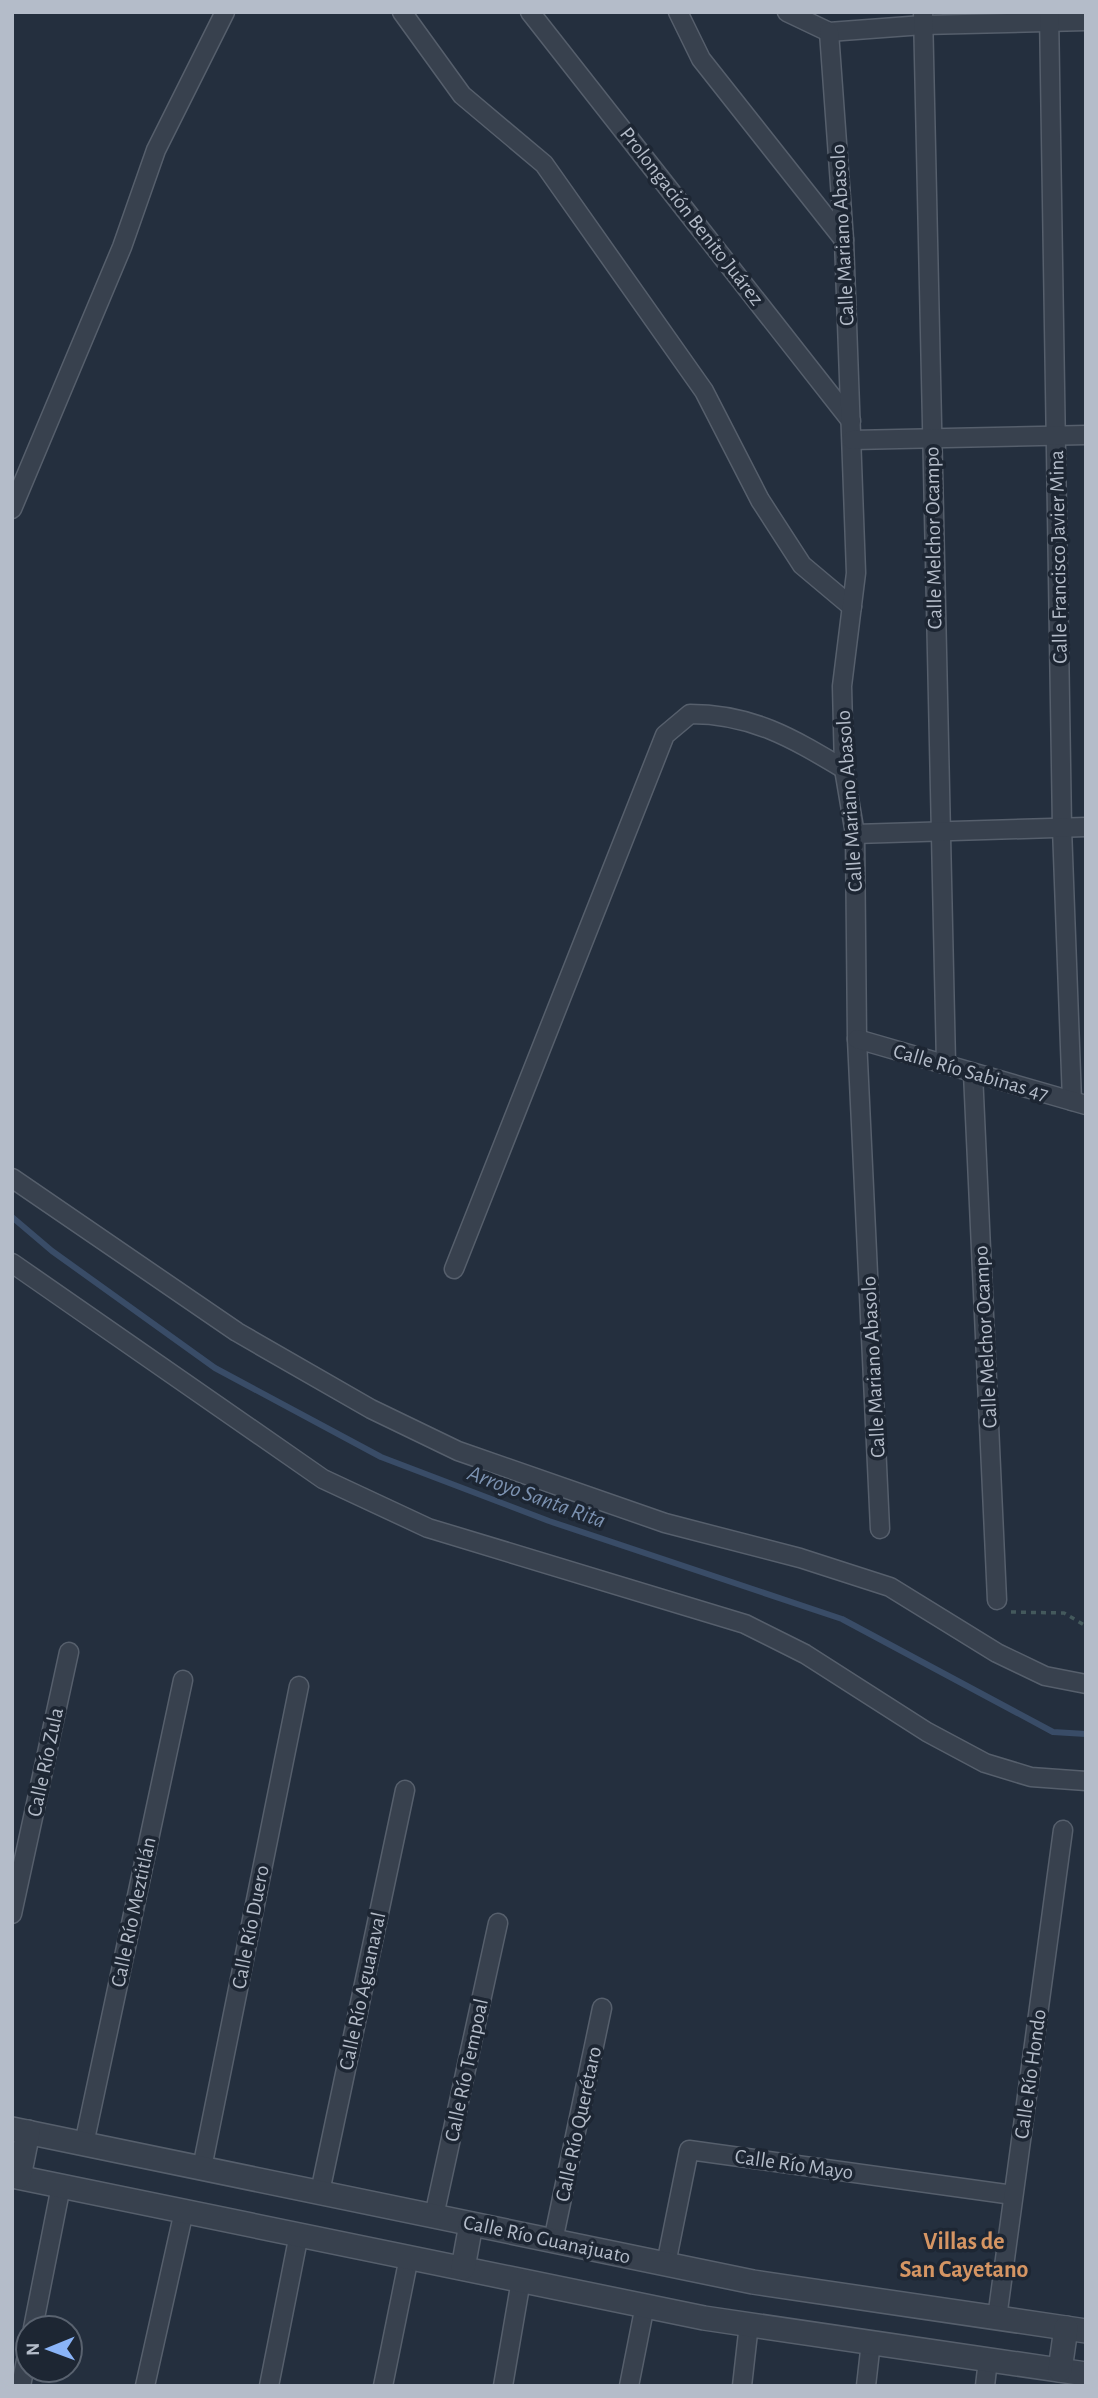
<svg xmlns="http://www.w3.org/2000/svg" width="1098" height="2398" viewBox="0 0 1098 2398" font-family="'Alegreya Sans',sans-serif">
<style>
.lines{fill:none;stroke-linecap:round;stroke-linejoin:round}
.stream{stroke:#394c67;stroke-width:6}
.minor-casing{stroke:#565f6c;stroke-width:21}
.tertiary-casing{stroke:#565f6c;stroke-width:26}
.path{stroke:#44595c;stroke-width:3.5;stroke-dasharray:5 5;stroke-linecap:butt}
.minor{stroke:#38414e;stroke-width:18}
.tertiary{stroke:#38414e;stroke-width:23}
.labels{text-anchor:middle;stroke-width:7;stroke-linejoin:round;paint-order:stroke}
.street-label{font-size:21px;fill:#b4bcc9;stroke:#1d2633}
.water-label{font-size:23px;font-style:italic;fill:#7c92b1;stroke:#1d2633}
.quarter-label{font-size:24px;font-weight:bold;fill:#d59563;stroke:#1d2633}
</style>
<rect width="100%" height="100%" fill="#242f3e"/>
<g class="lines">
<path class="stream" d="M12,1217L52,1251L215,1368L381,1457L549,1521L842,1619L1053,1732L1086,1734"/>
<g class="minor-casing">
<g id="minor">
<path d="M402,12L462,95L544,164L704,391L760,500L802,565L852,607"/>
<path d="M530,12L851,421"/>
<path d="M678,12L701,59L844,240"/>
<path d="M787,12L829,32L923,25L1086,21"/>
<path d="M923,12L946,1064"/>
<path d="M1049,12L1062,828L1072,1101"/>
<path d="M829,32L844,240L856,573L842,686L844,769L855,834L857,1039L880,1529"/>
<path d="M852,440L1086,435"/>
<path d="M12,509L122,247L156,150L225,12"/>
<path d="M855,834L1086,827"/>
<path d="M857,1039L1086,1105"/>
<path d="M973,1073L997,1600"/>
<path d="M12,1178L237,1332L371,1409L458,1451L665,1523L800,1558L890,1587L997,1653L1045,1676L1086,1684"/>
<path d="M12,1263L323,1479L428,1528L745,1624L805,1654L927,1732L985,1763L1031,1777L1086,1781"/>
<path d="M454,1269L665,735L690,714C752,714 792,738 844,769"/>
<path d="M12,1914L69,1652"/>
<path d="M84,2144L183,1680"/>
<path d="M202,2168L299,1686"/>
<path d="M320,2192L405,1790"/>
<path d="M434,2216L498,1923"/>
<path d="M553,2241L602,2008"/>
<path d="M666,2264L689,2150L1013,2195"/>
<path d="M997,2318L1063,1830"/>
<path d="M33,2328L61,2186"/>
<path d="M21,2386L28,2350"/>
<path d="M145,2386L184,2211"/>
<path d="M269,2386L299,2234"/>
<path d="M383,2386L409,2257"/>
<path d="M503,2386L521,2280"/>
<path d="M629,2386L645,2305"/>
<path d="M742,2386L749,2324"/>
<path d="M866,2386L871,2342"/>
<path d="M985,2386L988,2360"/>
</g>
</g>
<g class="tertiary-casing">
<g id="tertiary">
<path d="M12,2129L753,2282L1086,2331"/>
<path d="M12,2176L704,2318L1086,2374"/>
<path d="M19,2177L28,2132"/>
<path d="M463,2268L471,2224"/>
<path d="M1060,2370L1066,2328"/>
</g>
</g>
<path class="path" d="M1011,1612L1064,1613L1086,1626"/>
<use href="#minor" class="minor"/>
<use href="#tertiary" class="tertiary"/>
</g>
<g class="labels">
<g class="street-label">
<text transform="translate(692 216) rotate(52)" y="7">Prolongación Benito Juárez</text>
<text transform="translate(842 235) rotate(-93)" y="7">Calle Mariano Abasolo</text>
<text transform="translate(933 538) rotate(-91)" y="7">Calle Melchor Ocampo</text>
<text transform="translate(1058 557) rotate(-91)" y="7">Calle Francisco Javier Mina</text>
<text transform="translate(849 801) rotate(-94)" y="7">Calle Mariano Abasolo</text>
<text transform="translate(971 1072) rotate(16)" y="7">Calle Río Sabinas 47</text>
<text transform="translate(985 1337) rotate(-93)" y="7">Calle Melchor Ocampo</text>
<text transform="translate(873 1367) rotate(-93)" y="7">Calle Mariano Abasolo</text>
<text transform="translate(45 1762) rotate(-78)" y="7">Calle Río Zula</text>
<text transform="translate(133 1912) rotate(-78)" y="7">Calle Río Meztitlán</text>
<text transform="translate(250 1927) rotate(-79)" y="7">Calle Río Duero</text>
<text transform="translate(362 1991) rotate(-78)" y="7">Calle Río Aguanaval</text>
<text transform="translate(466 2070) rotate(-78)" y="7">Calle Río Tempoal</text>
<text transform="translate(1030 2074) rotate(-82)" y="7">Calle Río Hondo</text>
<text transform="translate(578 2124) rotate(-78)" y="7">Calle Río Querétaro</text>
<text transform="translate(794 2164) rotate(8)" y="7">Calle Río Mayo</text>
<text transform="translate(547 2239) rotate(12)" y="7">Calle Río Guanajuato</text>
</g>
<g class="water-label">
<text transform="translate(537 1496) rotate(20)" y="8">Arroyo Santa Rita</text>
</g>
<g class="quarter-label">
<text x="964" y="2249">Villas de<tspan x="964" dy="28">San Cayetano</tspan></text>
</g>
</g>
<rect width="1098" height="2398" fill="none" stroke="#b4bcc9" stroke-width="28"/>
<g transform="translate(49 2349) rotate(269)"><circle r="33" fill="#1d2633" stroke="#59626f" stroke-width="2"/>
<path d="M0-5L12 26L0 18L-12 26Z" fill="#8ab4f8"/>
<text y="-10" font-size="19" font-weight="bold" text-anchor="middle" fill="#b4bcc9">N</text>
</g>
</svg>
